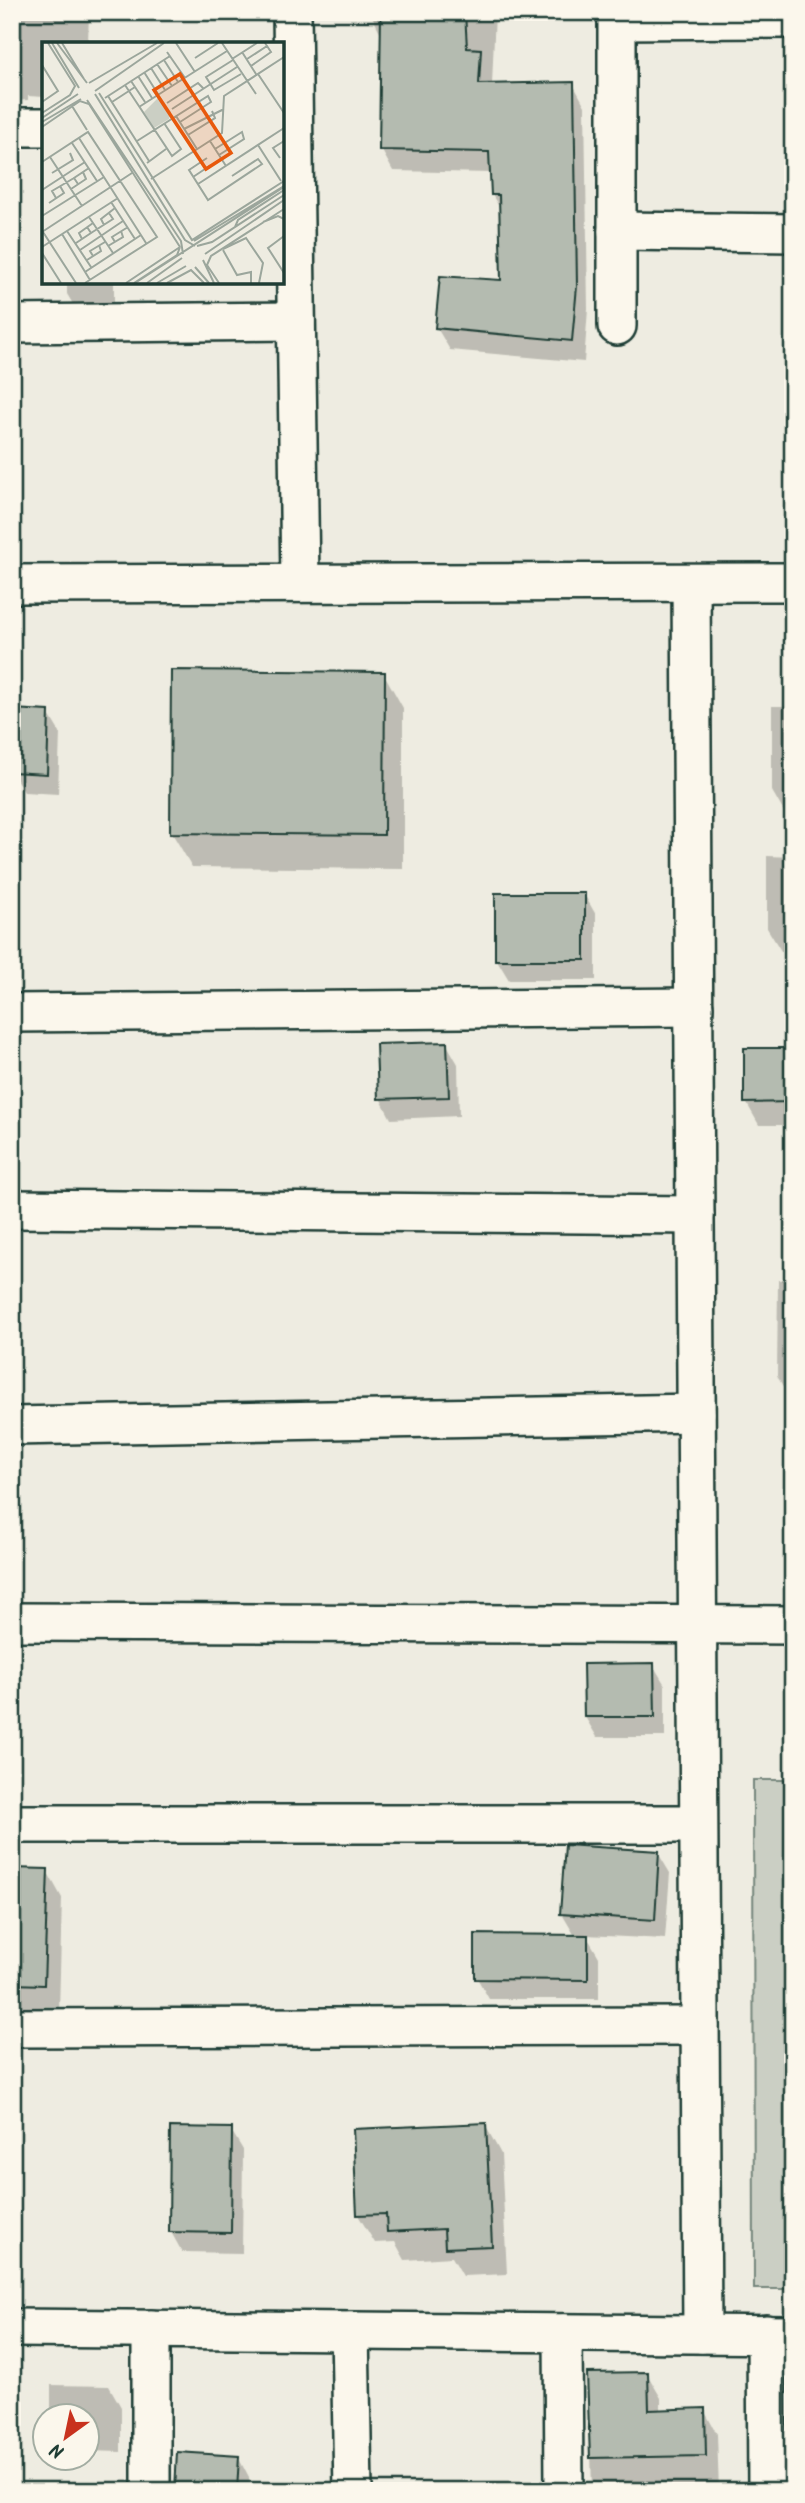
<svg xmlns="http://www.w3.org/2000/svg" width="805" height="2503" viewBox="0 0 805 2503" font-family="Kalam,sans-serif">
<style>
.green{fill:#cbcfc4;stroke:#75867c;stroke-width:2}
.shadow{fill:#0003}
.building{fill:#b4bbb0;stroke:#1f3d34;stroke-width:2}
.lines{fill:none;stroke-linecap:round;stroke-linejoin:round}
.minor-casing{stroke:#1f3d34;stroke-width:42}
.minor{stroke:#fbf7ec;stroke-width:37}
.inset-road{fill:none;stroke:#9ba69c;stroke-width:2}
.view{fill:#e8590c;fill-opacity:0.15;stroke:#e8590c;stroke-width:3.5}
.inset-edge{fill:none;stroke:#1f3d34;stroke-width:3.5}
</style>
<rect width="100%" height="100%" fill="#eeece1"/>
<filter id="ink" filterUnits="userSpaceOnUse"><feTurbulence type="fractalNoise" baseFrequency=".0143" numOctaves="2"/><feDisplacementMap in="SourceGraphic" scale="14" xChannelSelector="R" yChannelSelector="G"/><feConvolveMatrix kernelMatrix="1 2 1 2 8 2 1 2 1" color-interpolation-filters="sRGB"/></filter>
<g filter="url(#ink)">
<path class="green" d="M753,1780H793V2289H754Z"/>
<g class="shadow">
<path d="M12,12H89L88,44H44V97L28,96V100L12,101Z"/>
<path d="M189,12H249L248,15L190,14Z"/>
<path d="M370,12H495L492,85L573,84L585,106L588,309L584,362L450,350L437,328L503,282L501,210L492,195V173L393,171L381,149L382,36Z"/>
<path d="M67,282H114V313L77,311L67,294Z"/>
<path d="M384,674L403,708V869L192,867L172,833Z"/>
<path d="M772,706H793V819H788L772,791Z"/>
<path d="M48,713L60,733L58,794L24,792L12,772Z"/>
<path d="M767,856L793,857V951H781L767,928Z"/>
<path d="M584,894L596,915V980H509L497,960Z"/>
<path d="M446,1043L458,1064L459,1116L391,1119L380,1098Z"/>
<path d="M793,1049V1125H759L746,1102Z"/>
<path d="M793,1279V1394L787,1393L777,1376L778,1280Z"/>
<path d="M653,1665L665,1685V1737H597L585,1717Z"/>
<path d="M658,1853L670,1873L665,1939L586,1935L599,1957V1999H489L477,1978L575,1936L562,1914Z"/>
<path d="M12,1870L47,1871L62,1898L59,2011L12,2009Z"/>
<path d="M485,2125L501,2154L507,2274L463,2276L452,2257L405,2260L395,2242L375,2243L358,2215Z"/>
<path d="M231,2130L243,2150L242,2253L182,2252L171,2232Z"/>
<path d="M647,2374L661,2398V2411L704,2410L717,2434L719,2491H592L589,2375Z"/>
<path d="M51,2385L109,2386L121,2407V2452L88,2451V2416H51Z"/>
<path d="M238,2457L249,2478V2491H177Z"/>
</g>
<g class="building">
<path d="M381,12H465L467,48L481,49L479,84L574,82L577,286L572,341L435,328L440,276L501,280L499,195H491L489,152L379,150Z"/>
<path d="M171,670L385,672L384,835L170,833Z"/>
<path d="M12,709L49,711L47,774L12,772Z"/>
<rect x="495" y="893" width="90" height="67"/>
<path d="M447,1042L449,1097L378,1099L376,1044Z"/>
<path d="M744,1048H793V1102L744,1103Z"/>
<path d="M654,1663L655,1717H584L583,1664Z"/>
<path d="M565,1845L659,1851L655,1920L560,1914Z"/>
<path d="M12,1868L48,1869L44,1985L12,1984Z"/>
<path d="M475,1934L588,1935V1980L475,1979Z"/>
<path d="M486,2123L492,2246L445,2248L444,2229L387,2232L386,2214L357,2215L353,2129Z"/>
<path d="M170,2127L232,2128L231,2233L169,2232Z"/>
<path d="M648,2372L649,2410L705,2408L706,2456L590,2458L587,2373Z"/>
<path d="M177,2452L239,2456L237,2491H175Z"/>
</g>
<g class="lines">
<g class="minor-casing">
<g id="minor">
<path d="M292,12L300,583"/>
<path d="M617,20L793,19"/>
<path d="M12,127H44"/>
<path d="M617,231L793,233"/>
<path d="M12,324L296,321"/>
<path d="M617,326V12"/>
<path d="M691,583L702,2334"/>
<path d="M12,584L793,582"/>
<path d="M12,1013L694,1007"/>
<path d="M12,1209L695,1215"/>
<path d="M12,1426L696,1413"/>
<path d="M12,1622L793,1625"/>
<path d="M12,1824H698"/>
<path d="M12,2028L700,2026"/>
<path d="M12,2328L793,2335"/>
<path d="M151,2329V2491"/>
<path d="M350,2331L353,2491"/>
<path d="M563,2333L564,2491"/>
<path d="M766,2334L767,2491"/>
</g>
</g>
<use href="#minor" class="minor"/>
</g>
</g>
<g transform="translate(42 42)">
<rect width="242" height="242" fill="#eeece1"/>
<path d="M118,54L129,70L127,77L112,86L102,70Z" fill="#cbcfc4"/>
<path class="inset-road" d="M10,1L37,46M15,1L45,41M20,1L42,37M134,1L153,30M180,1L214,52M125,10L143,36M200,10L214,32M153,16L176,1M190,17L215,1M205,17L225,4M122,18L136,40M191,18L164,35L172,48L199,32M115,22L130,44M0,23L16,49L0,60M209,24L229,10L223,1M109,26L123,48M102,30L116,52M216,32L242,71M96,34L110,56M89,39L103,60M47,41L115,1M83,43L130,114L139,107L122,81M53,49L122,1M57,51L150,198L242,139M53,52L143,198L153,204M66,54L107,119M63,56L128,14M45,58L139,199L141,212M70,60L93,45M125,61L156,41L162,47M30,64L45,88M97,65L185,9M130,67L195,25M0,71L28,53L33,44L6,1M134,74L155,107M0,76L36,52M0,80L39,57M0,85L38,59L47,62L138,205M142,87L182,67M146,93L173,76L170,69M37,96L104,201M95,99L166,54L169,60L138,80M168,99L184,124M30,101L55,139M216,103L239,139M173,107L200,90L202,97L177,113M8,115L40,164M165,116L147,128L166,158L220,122L216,117L190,134M238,116L231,106L242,99M0,120L46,90L115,195L43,241M105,121L124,107M10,131L31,118L28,111M151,135L169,123M109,137L180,91L182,54L242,15M36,142L32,136L47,126M156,142L242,86M29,147L44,137L41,130M0,148L43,120M14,156L10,149L32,136M69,160L93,197M7,161L22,151L18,144M0,174L62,135M47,175L71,211M221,180L236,174L242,177M62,183L59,177L73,166M193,185L196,178L242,148M25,189L49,225M0,190L90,131M1,190L34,241M49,191L71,177L67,171M20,192L48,238M242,194L226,206L242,231M40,197L37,191L51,181M152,199L242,144M73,200L70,195L86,185M34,201L49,191L45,185M66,204L81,195L79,189M155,204L170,200L242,153M0,205L76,156M181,207L204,196L221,221L217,241M38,208L81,179M181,208L195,233L209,230V241M0,211L19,241M163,212L242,158M51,214L48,209L63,200M45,218L59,209L57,203M161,218L172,241M153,225L167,241M43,230L99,193M84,241L138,205M92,241L135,213L138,205M93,241L242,145M105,241L140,216M115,241L144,224M125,241L149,228L162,241M177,241L165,223L169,214L242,167"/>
<path class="view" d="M138,32L189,111L164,127L112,48Z"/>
<rect width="242" height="242" class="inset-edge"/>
</g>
<rect width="805" height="2503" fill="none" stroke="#fbf7ec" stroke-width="42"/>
<rect x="21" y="21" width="763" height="2461" fill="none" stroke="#1f3d34" stroke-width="2.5" filter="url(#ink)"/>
<g transform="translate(66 2437) rotate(213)"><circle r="33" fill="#fbf7ec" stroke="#a3ada2" stroke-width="2"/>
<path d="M0-5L12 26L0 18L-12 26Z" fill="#c8321e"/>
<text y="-10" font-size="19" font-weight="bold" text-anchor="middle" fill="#1f3d34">N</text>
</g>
</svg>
